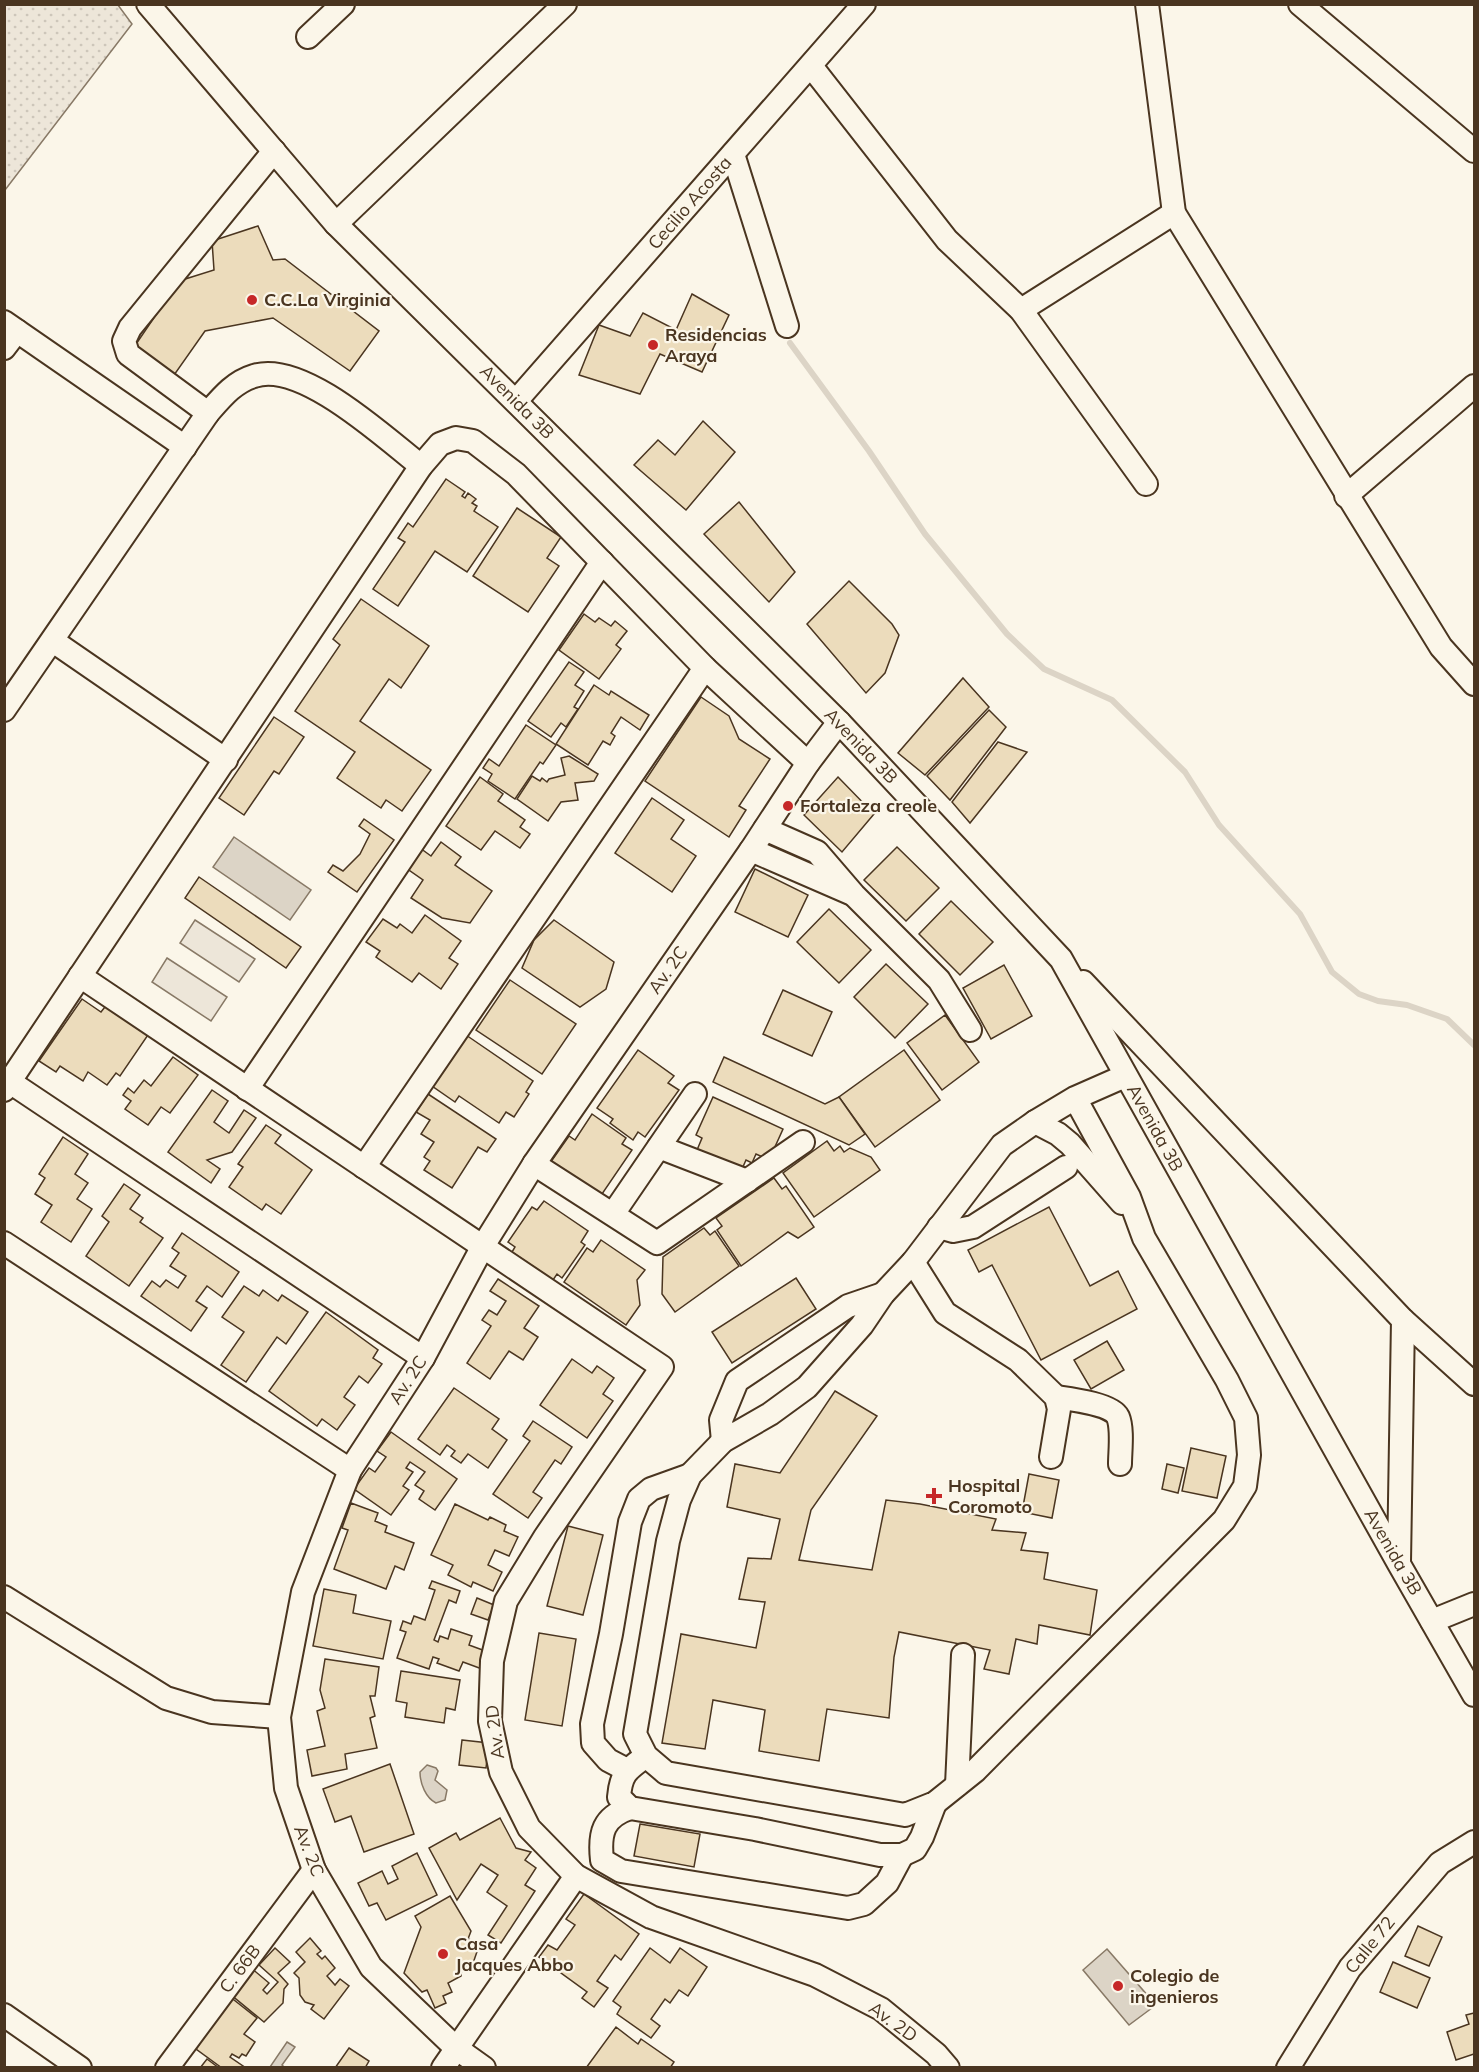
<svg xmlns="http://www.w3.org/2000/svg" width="1479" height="2072" viewBox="0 0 1479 2072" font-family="Mulish,sans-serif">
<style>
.park{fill:url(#park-dots);stroke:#887966;stroke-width:1.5}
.garden{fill:#ede6d9;stroke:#887966;stroke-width:1.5}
.water{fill:#dcd4c6;stroke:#887966;stroke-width:1.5}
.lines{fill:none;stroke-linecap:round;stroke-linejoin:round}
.stream{stroke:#dcd4c6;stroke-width:6}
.building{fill:#ecdcbc;stroke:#4a3520;stroke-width:1.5}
.minor-casing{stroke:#4a3520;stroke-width:26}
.minor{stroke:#fbf6e9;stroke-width:22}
.poi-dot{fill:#c62828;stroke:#fbf6e9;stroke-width:2}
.labels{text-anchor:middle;stroke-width:4.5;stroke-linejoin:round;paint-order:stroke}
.street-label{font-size:18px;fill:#4a3520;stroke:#fbf6e9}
.poi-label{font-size:18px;font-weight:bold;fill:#4a3520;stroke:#fbf6e9;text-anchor:start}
</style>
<defs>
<pattern id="park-dots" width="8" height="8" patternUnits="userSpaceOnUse" patternTransform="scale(1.5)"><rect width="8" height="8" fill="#ede6d9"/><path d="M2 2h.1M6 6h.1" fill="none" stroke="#cdc6ba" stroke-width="1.8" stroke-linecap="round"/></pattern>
</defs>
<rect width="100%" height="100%" fill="#fbf6e9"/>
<path class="park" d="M5,4L118,5L132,24L5,190Z"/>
<g class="garden">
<path d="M195,920L255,959L239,982L180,943Z"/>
<path d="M167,958L227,997L211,1021L152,982Z"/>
</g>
<g class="water">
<path d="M234,837L311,890L290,920L213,867Z"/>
<path d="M427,1765L436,1768L438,1771L435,1780L447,1790L445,1800L436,1803C426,1798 420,1784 420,1772Z"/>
<path d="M1107,1949L1156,2005L1129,2025L1083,1970Z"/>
<path d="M287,2042L295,2047L282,2065L284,2067H270Z"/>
</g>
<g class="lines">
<path class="stream" d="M790,343L869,451L925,534L1007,634L1044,669L1112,700L1185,772L1219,825L1300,914L1332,972L1359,994L1378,1001L1407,1005L1447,1019L1474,1045"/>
</g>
<g class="building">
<path d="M258,226L273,260L285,259L379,331L350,371L273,318L205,331L172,378L134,347L179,281L214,270L212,241Z"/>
<path d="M692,294L729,315L702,372L660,354L640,394L579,375L599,325L630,336L643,313L676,330Z"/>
<path d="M703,421L735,452L686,510L634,465L658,440L675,455Z"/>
<path d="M446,479L465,492L462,496L465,498L468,493L476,499L472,503L477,506L474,511L498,527L467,572L435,551L398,606L373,589L405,542L398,538L408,523L413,527Z"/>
<path d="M739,502L795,572L769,602L704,534Z"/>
<path d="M517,508L561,537L547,558L559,566L528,612L473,576Z"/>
<path d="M849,581L892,624L899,635L885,673L866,693L807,624Z"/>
<path d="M361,599L429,646L401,688L389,679L360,721L431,770L402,811L386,800L381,808L337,778L355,752L295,711L340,645L333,639Z"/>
<path d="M584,614L595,622L599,618L611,626L615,621L627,631L616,645L621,649L599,679L559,650Z"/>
<path d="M569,662L584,672L575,685L584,691L574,707L578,709L566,727L561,723L551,737L528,721Z"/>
<path d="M963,678L989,707L925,775L898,753Z"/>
<path d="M594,685L609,695L611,691L649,715L640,730L621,717L611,733L615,736L610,745L603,741L588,765L556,744Z"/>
<path d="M701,697L729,716L739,739L770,759L739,806L746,810L729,837L645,781Z"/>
<path d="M989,710L1006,727L950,800L927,776Z"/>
<path d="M274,717L304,737L279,774L274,771L244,815L219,798Z"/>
<path d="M526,725L556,745L543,764L540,762L515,799L488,781L492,774L483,768L489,759L499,766Z"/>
<path d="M998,742L1027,752L970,823L952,802Z"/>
<path d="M569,756L598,774L594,781L575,783L578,800L561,802L548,821L517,799L532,776L540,781L542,778L547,782L549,779L565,775L561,758Z"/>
<path d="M480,777L503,794L498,801L525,820L520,827L530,834L520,848L495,831L481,850L446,826Z"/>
<path d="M838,777L874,814L842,852L804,815Z"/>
<path d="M652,798L684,820L671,839L696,856L672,892L615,853Z"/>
<path d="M364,819L394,840L357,892L328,872L333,865L343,871L360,854L370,834L359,826Z"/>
<path d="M441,842L461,857L455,865L492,891L470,923L442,918L411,898L423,880L406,868L420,848L431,856Z"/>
<path d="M897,847L939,888L906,921L864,880Z"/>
<path d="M755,869L808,895L788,937L735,912Z"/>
<path d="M199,877L301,947L286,968L185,898Z"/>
<path d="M951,901L993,942L960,975L919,934Z"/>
<path d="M829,909L871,950L839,983L797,942Z"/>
<path d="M425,915L461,941L449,958L458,964L441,989L419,973L412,982L376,957L380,951L366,942L383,919L397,928L400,924L412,933Z"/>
<path d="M554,920L614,962L606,989L580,1007L522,968L534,940Z"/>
<path d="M886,964L928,1004L895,1038L854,997Z"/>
<path d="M1004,965L1032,1016L991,1039L963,988Z"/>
<path d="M510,980L576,1024L542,1074L476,1030Z"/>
<path d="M783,990L832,1012L812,1056L763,1034Z"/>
<path d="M82,999L101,1012L108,1003L150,1032L120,1076L116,1073L107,1085L88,1072L83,1081L60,1066L56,1072L39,1061Z"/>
<path d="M945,1015L979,1062L942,1090L907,1043Z"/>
<path d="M466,1035L533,1081L526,1092L529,1094L514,1117L506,1112L499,1123L459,1096L455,1102L432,1086Z"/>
<path d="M638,1050L674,1076L668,1083L679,1090L645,1137L638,1132L633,1140L610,1123L613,1119L597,1108Z"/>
<path d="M904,1050L940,1100L875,1147L839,1097Z"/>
<path d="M173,1057L198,1075L170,1113L161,1107L148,1125L125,1109L131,1101L123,1095L128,1088L134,1093L144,1080L151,1086Z"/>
<path d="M724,1057L825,1104L839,1097L865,1134L849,1145L713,1082Z"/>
<path d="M212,1090L228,1101L214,1122L229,1133L244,1110L256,1118L232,1152L207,1160L220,1169L211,1183L168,1152Z"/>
<path d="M428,1094L496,1139L487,1152L478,1147L452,1188L424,1170L430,1161L424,1157L434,1142L421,1134L430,1120L416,1112Z"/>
<path d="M713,1097L783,1129L769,1160L756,1154L752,1163L746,1160L742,1169L697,1150L702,1138L696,1135Z"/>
<path d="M592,1114L626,1138L622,1144L632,1150L602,1194L591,1187L589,1190L550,1163L569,1136L575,1140Z"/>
<path d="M266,1125L281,1135L275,1143L312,1170L281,1214L266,1204L262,1210L229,1187L243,1167L238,1164Z"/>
<path d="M63,1137L88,1154L75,1174L88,1183L77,1199L92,1209L71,1242L41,1222L52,1205L35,1194L45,1178L39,1174Z"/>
<path d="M827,1141L834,1151L840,1146L844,1152L850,1148L871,1157L880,1170L814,1217L783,1173Z"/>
<path d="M774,1178L782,1189L786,1186L814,1227L798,1238L788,1232L741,1266L717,1230L722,1226L716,1218Z"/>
<path d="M124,1184L140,1195L130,1209L143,1218L140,1222L163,1238L129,1286L86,1256L109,1222L102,1216Z"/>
<path d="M544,1201L588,1231L581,1242L585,1245L562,1278L557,1274L553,1280L512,1252L515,1247L508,1242L532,1207L537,1210Z"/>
<path d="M1049,1207L1090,1286L1118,1271L1137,1309L1041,1360L992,1265L979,1272L968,1250Z"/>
<path d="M704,1228L710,1235L715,1231L739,1266L675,1312L662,1294L663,1257Z"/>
<path d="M182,1233L239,1272L222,1297L207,1286L196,1301L207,1308L191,1331L141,1296L152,1281L160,1287L166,1280L178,1288L186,1276L170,1266L179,1253L172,1248Z"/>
<path d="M601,1240L645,1270L637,1280L640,1305L626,1325L564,1282L587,1248L593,1252Z"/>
<path d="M796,1278L816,1309L732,1363L712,1332Z"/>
<path d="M498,1279L539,1306L524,1328L538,1337L523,1360L509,1351L490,1379L467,1363L491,1326L482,1320L489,1310L497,1315L506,1301L490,1291Z"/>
<path d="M244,1286L259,1296L263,1290L278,1301L282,1295L308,1312L286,1344L277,1337L246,1382L221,1365L244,1332L222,1317Z"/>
<path d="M326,1312L378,1350L373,1358L382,1364L368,1383L359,1376L344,1397L355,1405L337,1430L322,1419L317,1426L269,1391Z"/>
<path d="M1107,1341L1124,1370L1091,1389L1074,1360Z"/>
<path d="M572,1359L592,1373L597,1366L614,1378L603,1394L613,1401L587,1438L540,1405Z"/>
<path d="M454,1388L499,1419L492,1429L507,1440L488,1468L468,1454L461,1463L451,1456L455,1451L447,1445L440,1455L418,1439Z"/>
<path d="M835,1391L877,1416L811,1510L799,1560L872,1570L886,1500L920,1504L996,1519L992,1530L1026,1533L1021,1550L1048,1553L1044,1579L1097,1590L1090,1635L1039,1625L1037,1644L1016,1639L1009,1674L984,1669L990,1650L899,1632L894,1657L889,1718L827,1709L819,1761L759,1751L765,1710L713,1700L705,1749L662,1743L681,1634L756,1648L765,1602L739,1599L748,1558L771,1559L780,1519L727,1507L735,1464L780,1473Z"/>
<path d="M533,1421L572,1447L561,1464L555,1460L533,1492L542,1498L528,1518L493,1494L530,1441L523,1436Z"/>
<path d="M391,1432L457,1479L435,1510L419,1499L424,1491L415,1485L425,1472L410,1462L406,1468L413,1472L403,1486L409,1490L391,1515L354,1489L369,1468L375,1472L386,1457L377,1451Z"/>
<path d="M1191,1448L1226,1456L1217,1498L1182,1491Z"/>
<path d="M1167,1464L1184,1468L1178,1493L1162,1489Z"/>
<path d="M1029,1474L1059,1480L1052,1518L1022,1512Z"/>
<path d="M351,1503L378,1513L375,1521L387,1526L385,1532L414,1543L404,1570L395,1566L386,1589L334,1569L348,1530L342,1528Z"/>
<path d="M455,1504L488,1520L490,1517L506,1525L504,1531L518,1537L509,1556L495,1550L488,1565L502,1572L493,1591L473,1582L471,1587L448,1575L453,1565L431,1555Z"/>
<path d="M568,1526L603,1535L583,1615L547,1606Z"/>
<path d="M432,1581L460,1591L456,1603L449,1600L434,1640L438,1642L440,1636L448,1639L451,1629L472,1636L469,1645L488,1652L482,1669L463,1662L459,1671L437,1663L439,1659L433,1657L429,1669L397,1658L406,1632L400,1630L403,1621L411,1624L414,1616L425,1620L435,1590L429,1588Z"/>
<path d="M324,1589L356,1595L353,1613L391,1621L383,1659L313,1646Z"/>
<path d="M477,1598L494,1605L488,1620L471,1614Z"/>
<path d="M539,1633L576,1639L562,1726L525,1720Z"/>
<path d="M325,1659L379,1667L375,1696H370L375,1716L370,1718L377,1748L345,1754L347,1769L312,1776L307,1750L325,1746L317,1711L325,1708L320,1690Z"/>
<path d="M401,1671L460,1680L455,1710L446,1708L444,1723L405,1717L407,1703L396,1701Z"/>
<path d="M462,1740L489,1743L486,1768L459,1765Z"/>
<path d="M390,1764L414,1834L364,1852L351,1816L335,1822L323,1789Z"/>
<path d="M500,1818L516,1848L531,1852L525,1860L536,1868L525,1885L535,1891L501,1943L488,1935L507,1906L487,1892L498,1875L481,1864L457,1900L429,1848L456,1833L460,1840Z"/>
<path d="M640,1824L700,1834L694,1867L634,1856Z"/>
<path d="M417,1853L437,1895L386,1920L377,1903L369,1906L358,1883L382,1871L388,1884L398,1879L392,1866Z"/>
<path d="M584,1894L639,1934L621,1960L615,1955L597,1981L608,1988L594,2007L582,1998L587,1992L539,1957L548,1945L557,1950L575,1925L566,1919Z"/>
<path d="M450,1896L471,1931L468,1939L480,1943L471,1969L462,1966L461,1976L448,1983L452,1992L443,1996L446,2003L435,2008L427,1990L422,1992L404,1973L421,1927L415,1916Z"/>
<path d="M1418,1926L1442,1937L1429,1966L1405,1956Z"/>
<path d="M310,1938L321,1951L317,1954L322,1959L325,1956L335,1968L327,1976L335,1985L340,1979L349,1986L324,2019L311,2009L314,2005L305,2002L300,1995L299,1978L294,1973L305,1962L296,1952Z"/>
<path d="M275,1948L290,1962L278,1973L288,1984L284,1989L283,2003L264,2022L230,1994L250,1967L269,1983L263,1990L267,1994L278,1982L259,1965Z"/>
<path d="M650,1948L670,1963L680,1948L707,1967L688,1996L679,1990L670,2003L665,1999L651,2019L660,2026L651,2038L617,2014L621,2007L613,2001Z"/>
<path d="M1393,1962L1430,1978L1417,2008L1380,1992Z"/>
<path d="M229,1996L257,2018L244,2034L255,2042L246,2056L242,2054L239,2058L232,2054L230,2057L246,2068H222L196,2049L199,2045L195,2042Z"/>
<path d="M1474,2013V2054L1456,2060L1447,2032L1469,2024L1466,2015Z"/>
<path d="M616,2027L638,2044L641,2039L674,2062L670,2068H586Z"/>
<path d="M349,2048L369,2061L365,2068H335Z"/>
<path d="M207,2059L219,2068H200Z"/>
</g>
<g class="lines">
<g class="minor-casing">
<g id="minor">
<path d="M148,4L336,224L839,722L1061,959L1399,1564L1474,1695"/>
<path d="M1147,4L1174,213L1441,647L1474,684"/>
<path d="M1300,4L1474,151"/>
<path d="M308,37L343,4"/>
<path d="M811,66L947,240L1021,310L1146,484"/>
<path d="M733,154L787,326"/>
<path d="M336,224L565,4"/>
<path d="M1021,310L1174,213"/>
<path d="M4,322L185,447"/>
<path d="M4,348L17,331"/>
<path d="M516,401L864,4"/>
<path d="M208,413L128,354L124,341L130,328L274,151"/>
<path d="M1346,496L1474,386"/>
<path d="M53,641L226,760"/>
<path d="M4,710L208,413C222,397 234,382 254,376C302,360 385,438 421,466"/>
<path d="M765,829L817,852L854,895L939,980L970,1030"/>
<path d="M751,850L850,893"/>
<path d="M80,976L662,1367L545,1537L506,1601L492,1661L490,1721L501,1772L529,1828L576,1876L651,1917L815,1975L881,2009L936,2054L948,2068"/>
<path d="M1083,982L1403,1320L1399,1562"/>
<path d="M10,1082L423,1358"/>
<path d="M247,1089L602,562"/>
<path d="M4,1090L421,466L440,444L456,438L473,441L516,474L705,668L808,763"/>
<path d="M1075,1098L1129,1197L1144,1238L1227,1380L1246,1418L1249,1455L1245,1486L1224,1520L975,1771L935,1803L905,1815L666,1773L646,1756L635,1734L668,1541L679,1500L690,1475L723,1441L770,1414L807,1387L862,1325L883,1294L913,1262L1002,1145L1035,1122L1075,1098L1125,1076"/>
<path d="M1035,1122L1058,1134L1070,1144L1122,1203"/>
<path d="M659,1147L747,1181"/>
<path d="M534,1164L657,1243L803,1142"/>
<path d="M364,1167L705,668"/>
<path d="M613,1214L695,1094"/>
<path d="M939,1227L953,1231L973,1227L1066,1167"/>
<path d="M4,1243L350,1470"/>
<path d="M913,1262L945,1313L1018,1360L1056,1397L1059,1409L1051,1457"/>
<path d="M1403,1320L1474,1384"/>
<path d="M1056,1397C1069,1399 1112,1404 1118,1417C1123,1429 1120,1452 1120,1464"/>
<path d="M723,1441L721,1420L737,1381L848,1306L883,1294"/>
<path d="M4,1597L166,1698L212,1712L279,1717"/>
<path d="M1432,1621L1474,1604"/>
<path d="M646,1756C627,1770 621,1773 619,1797L630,1808L755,1829L880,1855H902L915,1849L922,1837L935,1803"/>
<path d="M627,1770L608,1760L593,1743L592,1724L611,1634L630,1522L639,1499L651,1489L690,1475"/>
<path d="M957,1785L963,1655"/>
<path d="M630,1808C603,1817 599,1833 602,1860L621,1871L848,1908L864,1904L887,1883L902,1855"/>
<path d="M4,2015L80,2068"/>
<path d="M167,2068L314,1870"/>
<path d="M443,2068L576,1876"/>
<path d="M484,2068L456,2048L371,1967L314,1870L286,1788L279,1717L303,1592L350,1470L423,1358L483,1246L534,1164L751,850L808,763L839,722"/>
<path d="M1288,2068L1350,1968L1440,1863L1474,1842"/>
</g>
</g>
<use href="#minor" class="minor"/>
</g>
<g class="poi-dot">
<circle cx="252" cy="300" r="6"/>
<circle cx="653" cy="345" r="6"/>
<circle cx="788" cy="806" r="6"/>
<path d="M931 1487h6v6h6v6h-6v6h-6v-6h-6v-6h6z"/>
<circle cx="443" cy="1954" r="6"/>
<circle cx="1118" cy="1986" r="6"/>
</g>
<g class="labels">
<g class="street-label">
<text transform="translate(690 203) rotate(-49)" y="6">Cecilio Acosta</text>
<text transform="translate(517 402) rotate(45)" y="6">Avenida 3B</text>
<text transform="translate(861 746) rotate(46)" y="6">Avenida 3B</text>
<text transform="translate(668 970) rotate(-55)" y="6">Av. 2C</text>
<text transform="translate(1155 1128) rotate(61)" y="6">Avenida 3B</text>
<text transform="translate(408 1380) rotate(-57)" y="6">Av. 2C</text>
<text transform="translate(1393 1552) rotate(60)" y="6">Avenida 3B</text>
<text transform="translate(495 1732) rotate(-97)" y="6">Av. 2D</text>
<text transform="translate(309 1851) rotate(69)" y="6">Av. 2C</text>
<text transform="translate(1370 1945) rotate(-51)" y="6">Calle 72</text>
<text transform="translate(240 1969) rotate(-53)" y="6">C. 66B</text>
<text transform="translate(893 2022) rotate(36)" y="6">Av. 2D</text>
</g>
<g class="poi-label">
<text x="264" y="306">C.C.La Virginia</text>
<text x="665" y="341">Residencias<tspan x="665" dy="21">Araya</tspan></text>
<text x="800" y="812">Fortaleza creole</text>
<text x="948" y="1492">Hospital<tspan x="948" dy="21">Coromoto</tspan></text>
<text x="455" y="1950">Casa<tspan x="455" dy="21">Jacques Abbo</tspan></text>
<text x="1130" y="1982">Colegio de<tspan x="1130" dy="21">ingenieros</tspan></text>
</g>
</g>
<rect width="1479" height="2072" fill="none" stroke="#4a3520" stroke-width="12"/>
</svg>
